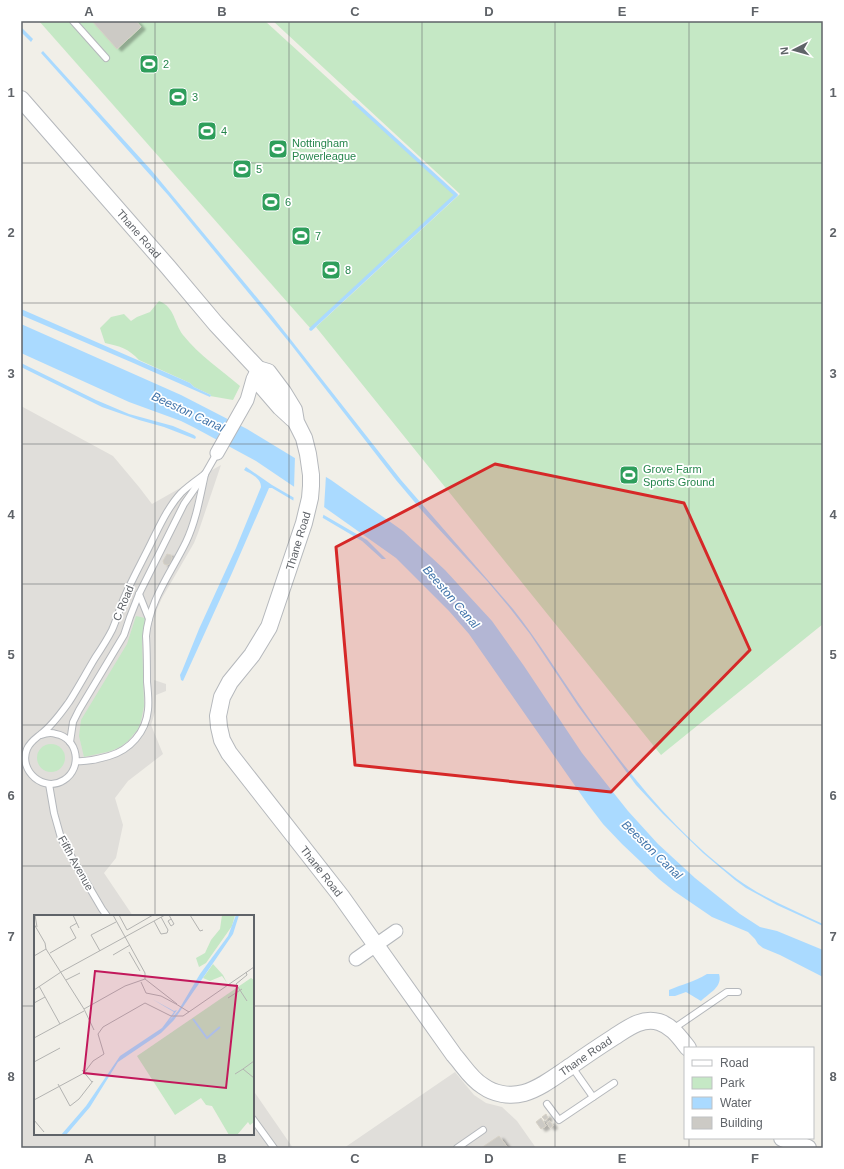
<svg xmlns="http://www.w3.org/2000/svg" width="844" height="1169" viewBox="0 0 844 1169" font-family="Arial,sans-serif">
<style>
.industrial{fill:#e0deda}
.green{fill:#c5e8c5}
.water{fill:#aadaff}
.pier{fill:#f1efe8}
.lines{fill:none;stroke-linecap:round;stroke-linejoin:round}
.stream{stroke:#aadaff;stroke-width:3.5}
.building{fill:#cccac5;stroke:#d6d1c6;filter:url(#shadow)}
.service-casing{stroke:#b5b8bc;stroke-width:8}
.minor-casing{stroke:#b5b8bc;stroke-width:15}
.tertiary-casing{stroke:#b5b8bc;stroke-width:18}
.service{stroke:#fff;stroke-width:6}
.minor{stroke:#fff;stroke-width:13}
.tertiary{stroke:#fff;stroke-width:16}
.marked{fill:#d62828;fill-opacity:0.2;stroke:#d62828;stroke-width:3;stroke-linejoin:round}
.grid{fill:none;stroke:#5f6368;stroke-width:1;stroke-opacity:0.55}
.labels{text-anchor:middle;stroke-width:3.5;stroke-linejoin:round;paint-order:stroke}
.leisure-label{font-size:11px;fill:#27864d;stroke:#fff;text-anchor:start}
.street-label{font-size:11px;fill:#5f6368;stroke:#fff}
.water-label{font-size:12px;font-style:italic;fill:#4174aa;stroke:#fff}
.inset-river{fill:none;stroke:#aadaff;stroke-width:2}
.inset-road{fill:none;stroke:#b3b3b1;stroke-width:1}
.view{fill:#c2185b;fill-opacity:0.15;stroke:#c2185b;stroke-width:2}
.inset-edge{fill:none;stroke:#5f6368;stroke-width:2}
.neatline{fill:none;stroke:#5f6368;stroke-width:1.5}
.grid-label{font-size:13px;text-anchor:middle;font-weight:bold;fill:#5f6368}
</style>
<defs>
<filter id="shadow"><feDropShadow dx="4.5" dy="2.5" stdDeviation="1" flood-color="#0004"/></filter>
</defs>
<rect width="100%" height="100%" fill="#f1efe8"/>
<g class="industrial">
<path d="M21,406L113,456L139,487L152,504L221,465L198,533L194,543L162,598L157,609L155,619L154,680L166,684V691L156,695L155,712L151,725L163,754L128,781L115,798L123,825L116,858L104,873L133,916H35V1134H253V1090L293,1148H21Z"/>
<path d="M455,1072L474,1095L486,1103L502,1107L517,1121L536,1148H344Z"/>
</g>
<g class="green">
<path d="M39,21H265L456,195L311,329Z"/>
<path d="M273,21H823V624L661,755L316,327L460,194Z"/>
<path d="M159,301C175,307 174,323 183,335C199,355 221,370 240,386L233,400L210,396L211,395L194,387L190,383L139,360C129,349 120,346 105,343L100,328L111,317L124,314L131,321L137,317L150,312Z"/>
<path d="M136,616L145,618L142,640L144,706L141,721L138,729L128,741L120,747L111,751L84,757L79,736L81,720L127,644Z"/>
<circle cx="51" cy="758" r="14"/>
</g>
<g class="water">
<path d="M21,27L33,39L31,42L21,32Z"/>
<path d="M43,51L152,171L273,317L401,480L513,609C536,638 556,670 577,701C622,766 673,831 737,879C763,898 794,910 823,924V926L777,905L746,888L735,880L703,853L663,814L636,785L578,706L530,634L509,607L488,582L423,512L396,480L289,342L168,195L41,53Z"/>
<path d="M21,309L190,383L194,387L211,395L210,397L131,362L21,315Z"/>
<path d="M21,324L181,395L247,429L331,480L403,531L445,570L492,621L524,666L582,753L628,811L658,844L695,878L740,914L760,927L777,931L823,950V977L780,955L763,948L758,944L755,939L748,932L712,917L674,891L659,879L622,844L603,824L587,803L469,634L449,611L396,558L324,507L256,461L195,428L181,421L129,402L21,353Z"/>
<path d="M21,363L96,400L129,414L173,426L194,435L196,437L195,439L164,427L139,420L102,407L21,367Z"/>
<path d="M246,467L272,485L367,540L386,559H382L362,541L272,488H269L232,573L183,681L181,680L180,675L182,671L199,629L236,548L261,487C261,478 251,474 244,470Z"/>
<path d="M707,974H719C723,987 709,993 701,1001L686,992L675,996H669V990C683,984 694,982 707,974Z"/>
</g>
<g class="pier">
<path d="M295,456L326,475L324,509L294,489Z"/>
<path d="M294,495L324,513L322,520L293,503Z"/>
</g>
<g class="lines">
<path class="stream" d="M311,329L456,195L354,102"/>
</g>
<g class="building">
<path d="M92,21H136L141,27L117,49Z"/>
<path d="M167,554L171,555L172,558L170,564L167,565L164,564L163,561Z"/>
<path d="M546,1114L548,1118L545,1120L542,1117Z"/>
<path d="M541,1118L546,1126L541,1129L536,1122Z"/>
<path d="M550,1121L553,1126L550,1128L547,1123Z"/>
<path d="M499,1136L508,1148H481Z"/>
</g>
<g class="lines">
<g class="service-casing">
<g id="service">
<path d="M73,21L106,58"/>
<path d="M139,594L149,619"/>
<path d="M41,735C46,733 51,732 56,734C78,738 83,768 64,780C44,793 18,771 27,749C30,742 35,739 41,734C52,726 61,713 69,702C78,688 86,673 95,658C101,649 107,640 112,630C117,619 120,607 125,596C133,577 144,558 153,539C161,523 169,506 181,493C188,486 197,480 205,474"/>
<path d="M70,742L73,722L79,710L124,635L130,617L139,594L184,504L205,474L217,453"/>
<path d="M76,761C88,762 98,759 109,756C130,750 146,732 148,710C149,700 148,691 147,682C147,666 147,651 146,636C149,601 171,573 186,542C196,521 200,497 205,474"/>
<path d="M49,784L54,813L61,838L75,863L102,909L107,916"/>
<path d="M673,1029L727,992H738"/>
<path d="M572,1067L593,1097"/>
<path d="M547,1104L559,1120L614,1083"/>
<path d="M253,1119L274,1148"/>
<path d="M457,1148L483,1130"/>
</g>
</g>
<g class="minor-casing">
<g id="minor">
<path d="M217,453L247,400L253,379L258,369"/>
<path d="M356,959L396,931"/>
</g>
</g>
<g class="tertiary-casing">
<g id="tertiary">
<path id="s1" d="M21,99L168,267L216,324L258,369L261,385L280,407L293,419"/>
<path id="s2" d="M258,369L268,372L283,392L294,410L296,422L304,438L308,454L311,475V486L310,498L304,523L269,627L252,655L230,682L222,697L218,716L219,727L222,740L229,753L341,896L454,1055C463,1065 471,1079 483,1086C494,1094 510,1097 524,1093C541,1088 556,1076 571,1066C585,1056 600,1046 614,1037C628,1028 642,1017 659,1022C672,1026 680,1038 688,1048"/>
<path d="M782,1138L808,1148"/>
</g>
</g>
<use href="#service" class="service"/>
<use href="#minor" class="minor"/>
<use href="#tertiary" class="tertiary"/>
</g>
<path class="marked" d="M495,464L684,503L750,650L611,792L355,765L336,547Z"/>
<path class="grid" d="M155,21V916M289,21V1148M422,21V1148M555,21V1148M689,21V1048M21,163H823M21,303H823M21,444H823M21,584H823M21,725H823M21,866H823M21,1006H35M253,1006H823M155,1134V1148M689,1138V1148"/>
<defs>
<g id="stadium-square" transform="scale(1)"><rect x="-9" y="-9" width="18" height="18" rx="4" fill="#2e9e5b" stroke="#fff"/><path d="M0-5a6.5 5 0 1 0 0 10a6.5 5 0 1 0 0-10ZM-3.5-1.8h7v3.6h-7Z" fill="#fff"/></g>
</defs>
<g fill-rule="evenodd">
<use href="#stadium-square" x="149" y="64"/>
<use href="#stadium-square" x="178" y="97"/>
<use href="#stadium-square" x="207" y="131"/>
<use href="#stadium-square" x="278" y="149"/>
<use href="#stadium-square" x="242" y="169"/>
<use href="#stadium-square" x="271" y="202"/>
<use href="#stadium-square" x="301" y="236"/>
<use href="#stadium-square" x="331" y="270"/>
<use href="#stadium-square" x="629" y="475"/>
</g>
<g class="labels">
<g class="leisure-label">
<text x="163" y="68">2</text>
<text x="192" y="101">3</text>
<text x="221" y="135">4</text>
<text x="292" y="147">Nottingham<tspan x="292" dy="13">Powerleague</tspan></text>
<text x="256" y="173">5</text>
<text x="285" y="206">6</text>
<text x="315" y="240">7</text>
<text x="345" y="274">8</text>
<text x="643" y="473">Grove Farm<tspan x="643" dy="13">Sports Ground</tspan></text>
</g>
<g class="street-label">
<text dy="4" stroke="none"><textPath href="#s1" startOffset="179">Thane Road</textPath></text>
<text transform="translate(298 541) rotate(-73)" y="4">Thane Road</text>
<text transform="translate(123 603) rotate(-67)" y="4">C Road</text>
<text transform="translate(76 863) rotate(61)" y="4">Fifth Avenue</text>
<text dy="4" stroke="none"><textPath href="#s2" startOffset="576">Thane Road</textPath></text>
<text dy="4" stroke="none"><textPath href="#s2" startOffset="960">Thane Road</textPath></text>
</g>
<g class="water-label">
<text transform="translate(188 412) rotate(25)" y="4">Beeston Canal</text>
<text transform="translate(451 597) rotate(49)" y="4">Beeston Canal</text>
<text transform="translate(652 850) rotate(44)" y="4">Beeston Canal</text>
</g>
</g>
<g transform="translate(34 915)">
<rect width="220" height="220" fill="#f1efe8"/>
<path d="M188,0H201L198,11L172,48L165,52L162,43L171,38L177,25L186,14ZM179,49L189,60L193,68L188,61L176,66L169,63ZM217,63L220,65V207L216,210L214,207L203,220H195L178,191L172,190L167,183L141,200L103,141Z" fill="#c5e8c5"/>
<path d="M202,0H205L199,19L140,105L127,118L84,147L56,192L32,220H27L52,191L86,141L128,113L140,97L118,84L140,96L143,95L135,106L144,96L166,59L194,21Z" fill="#aadaff"/>
<path class="inset-river" d="M159,104L173,123L186,112"/>
<path class="inset-road" d="M1,0L3,12M39,0L45,13M79,0L111,58V64L143,89M85,0L93,15L119,0M135,0L140,9L137,11L134,6L137,4M156,0L166,16L169,15M120,6L127,19L133,18L134,15L127,2M0,9L11,28L12,34L50,94L60,115M66,36L57,20L82,7M95,37L106,56M16,38L42,23L36,12L43,8M79,40L96,30M0,41L12,34M212,57L213,60L202,69L213,86M32,65L46,58M107,67L112,78L127,81L142,89M5,71L26,109M0,75L27,57L131,0M194,83L208,74M0,88L11,82M142,89L155,97M50,94L91,71L111,64M0,123L50,96M0,147L26,133M209,154L220,146M48,155L58,167M201,159L209,154L220,163M24,169L36,191L45,184L59,166M0,185L50,158L59,146L70,139L64,119L69,112L111,88L137,101H149L220,52M0,205L10,217"/>
<path class="view" d="M61,56L203,71L192,173L50,158Z"/>
<rect width="220" height="220" class="inset-edge"/>
</g>
<rect width="844" height="1169" fill="none" stroke="#ffffff" stroke-width="44"/>
<rect x="684" y="1047" width="130" height="92" fill="#ffffff" stroke="#bfc1c3"/>
<rect x="692" y="1060" width="20" height="6" fill="#ffffff" stroke="#bfc1c3"/>
<text x="720" y="1067" font-size="12" fill="#5f6368">Road</text>
<rect x="692" y="1077" width="20" height="12" fill="#c5e8c5" stroke="#bfc1c3"/>
<text x="720" y="1087" font-size="12" fill="#5f6368">Park</text>
<rect x="692" y="1097" width="20" height="12" fill="#aadaff" stroke="#bfc1c3"/>
<text x="720" y="1107" font-size="12" fill="#5f6368">Water</text>
<rect x="692" y="1117" width="20" height="12" fill="#cccac5" stroke="#bfc1c3"/>
<text x="720" y="1127" font-size="12" fill="#5f6368">Building</text>
<g transform="translate(794 50) rotate(264)" stroke="#ffffff" stroke-width="3" paint-order="stroke">
<path d="M0-3L7 15L0 10L-7 15Z" fill="#5f6368"/>
<text y="-6" font-size="11" font-weight="bold" text-anchor="middle" fill="#5f6368">N</text>
</g>
<rect x="22" y="22" width="800" height="1125" class="neatline"/>
<g class="grid-label">
<text x="89" y="16">A</text>
<text x="222" y="16">B</text>
<text x="355" y="16">C</text>
<text x="489" y="16">D</text>
<text x="622" y="16">E</text>
<text x="755" y="16">F</text>
<text x="11" y="97">1</text>
<text x="833" y="97">1</text>
<text x="11" y="237">2</text>
<text x="833" y="237">2</text>
<text x="11" y="378">3</text>
<text x="833" y="378">3</text>
<text x="11" y="519">4</text>
<text x="833" y="519">4</text>
<text x="11" y="659">5</text>
<text x="833" y="659">5</text>
<text x="11" y="800">6</text>
<text x="833" y="800">6</text>
<text x="11" y="941">7</text>
<text x="833" y="941">7</text>
<text x="11" y="1081">8</text>
<text x="833" y="1081">8</text>
<text x="89" y="1163">A</text>
<text x="222" y="1163">B</text>
<text x="355" y="1163">C</text>
<text x="489" y="1163">D</text>
<text x="622" y="1163">E</text>
<text x="755" y="1163">F</text>
</g>
</svg>
